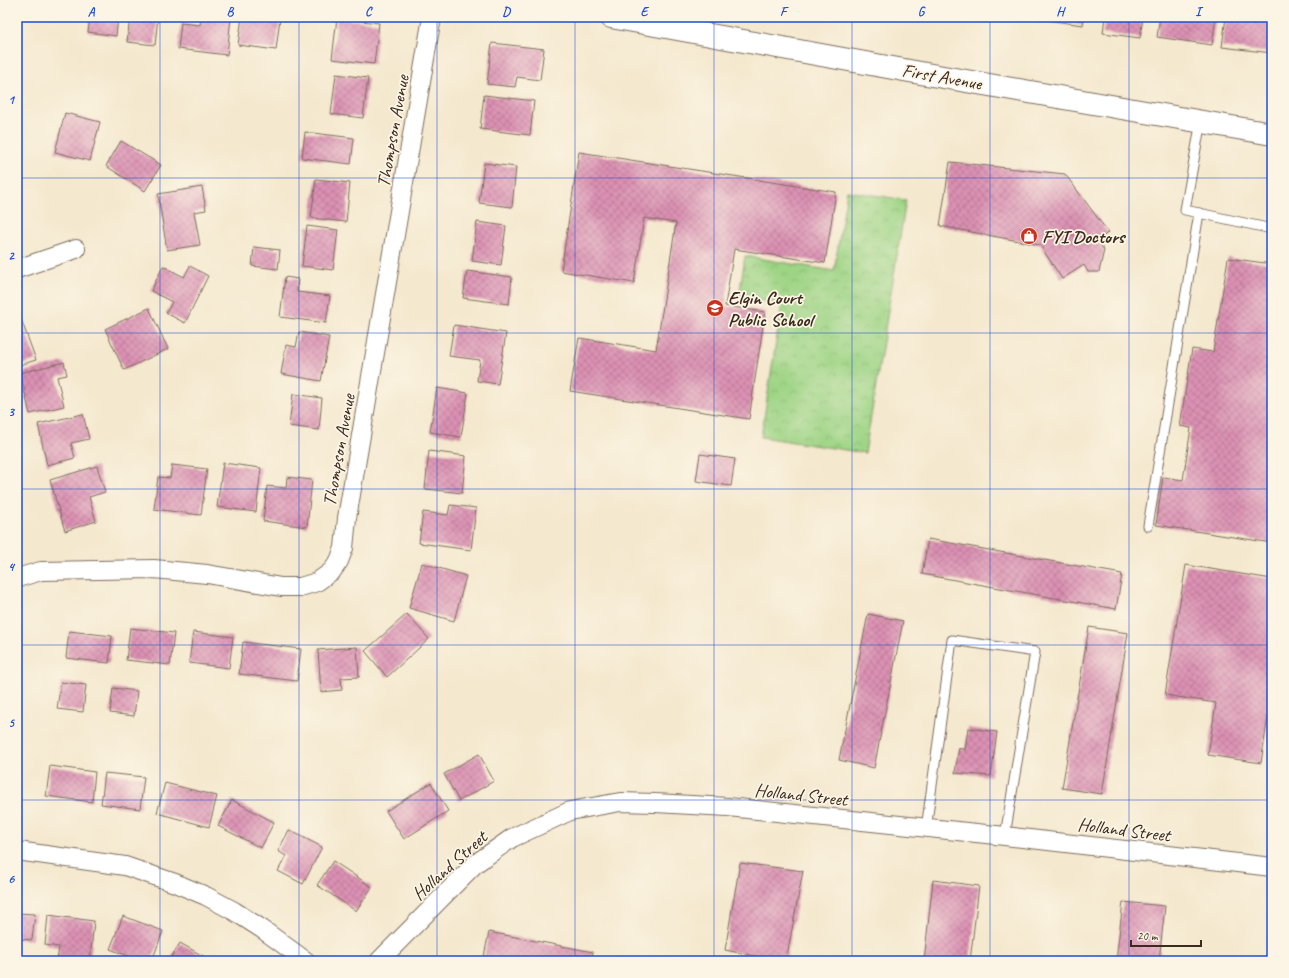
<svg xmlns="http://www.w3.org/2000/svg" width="1289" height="978" viewBox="0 0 1289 978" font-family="Caveat,sans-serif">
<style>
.park{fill:url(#park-crowns);stroke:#6c7f52}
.building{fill:url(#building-cross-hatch)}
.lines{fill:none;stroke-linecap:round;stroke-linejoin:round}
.lane-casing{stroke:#7c6c5c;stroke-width:11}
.street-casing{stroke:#7c6c5c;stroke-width:20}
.secondary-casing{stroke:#7c6c5c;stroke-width:24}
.lane{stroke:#fff;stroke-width:9}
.street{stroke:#fff;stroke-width:18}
.secondary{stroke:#fff;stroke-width:22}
.grid{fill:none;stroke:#1d4ed8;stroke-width:1;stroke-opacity:0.55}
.labels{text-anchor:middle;stroke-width:3.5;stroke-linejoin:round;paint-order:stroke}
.street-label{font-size:19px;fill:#3b2a1e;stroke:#fcf5e5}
.poi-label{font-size:19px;font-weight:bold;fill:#3b2a1e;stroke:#fcf5e5;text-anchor:start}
.neatline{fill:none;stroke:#1d4ed8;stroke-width:1.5}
.grid-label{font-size:13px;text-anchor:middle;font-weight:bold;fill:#1d4ed8}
</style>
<defs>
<pattern id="park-crowns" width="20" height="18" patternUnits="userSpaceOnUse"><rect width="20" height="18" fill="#9ed485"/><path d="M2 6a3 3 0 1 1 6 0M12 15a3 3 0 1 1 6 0" fill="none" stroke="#89b672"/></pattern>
<pattern id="building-cross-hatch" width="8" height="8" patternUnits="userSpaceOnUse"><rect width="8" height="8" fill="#dc91b4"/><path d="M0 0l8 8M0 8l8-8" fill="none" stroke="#b47792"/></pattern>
</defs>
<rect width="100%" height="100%" fill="#fcf5e5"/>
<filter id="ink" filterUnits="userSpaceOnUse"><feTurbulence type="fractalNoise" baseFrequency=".025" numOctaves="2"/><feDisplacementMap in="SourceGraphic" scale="8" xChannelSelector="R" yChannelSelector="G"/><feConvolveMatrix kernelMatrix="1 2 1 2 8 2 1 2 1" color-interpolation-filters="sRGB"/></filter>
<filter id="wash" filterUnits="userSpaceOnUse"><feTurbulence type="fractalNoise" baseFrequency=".012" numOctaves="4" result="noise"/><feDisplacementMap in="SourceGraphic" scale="16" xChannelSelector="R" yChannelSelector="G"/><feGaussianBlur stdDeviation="0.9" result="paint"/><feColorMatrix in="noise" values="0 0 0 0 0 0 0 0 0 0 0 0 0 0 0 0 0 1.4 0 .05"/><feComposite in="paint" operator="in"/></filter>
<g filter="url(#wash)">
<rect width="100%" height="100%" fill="#f4e8ce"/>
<path class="park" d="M847,191L906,200L865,453L761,437L782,304L739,297L745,256L834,271Z"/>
<g id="blocks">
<g class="building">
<path d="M90,17H118L116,36L88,32Z"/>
<path d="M130,17H158L155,45L127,42Z"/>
<path d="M201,17H231L227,55L178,49L181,23L200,25Z"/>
<path d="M242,17L280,18L276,50L238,45Z"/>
<path d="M1039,17H1084L1083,25L1038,19Z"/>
<path d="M1105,17H1143L1140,38L1103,33Z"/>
<path d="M1160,17H1216L1212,45L1157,37Z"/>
<path d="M1226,17L1272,22V53L1222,47Z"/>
<path d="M337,18L379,23L374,64L332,59Z"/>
<path d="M492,43L544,49L540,80L517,77L515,87L487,84Z"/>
<path d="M336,74L368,78L363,118L331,114Z"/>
<path d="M484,95L534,101L530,135L480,129Z"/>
<path d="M65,113L100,122L90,161L55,152Z"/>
<path d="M305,132L354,138L351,164L302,158Z"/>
<path d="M121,141L161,165L145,191L106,166Z"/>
<path d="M579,152L836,192L825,263L734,249L725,306L765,312L749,419L570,391L579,338L656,350L676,223L644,218L634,283L561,271Z"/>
<path d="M950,162L1065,174L1108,232L1098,242L1104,250L1099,272H1088L1084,265L1062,279L1040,245L940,226Z"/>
<path d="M484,163L516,167L512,207L479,203Z"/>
<path d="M316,179L350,183L346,222L311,218Z"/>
<path d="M202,187L206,210L194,212L200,245L167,250L158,194Z"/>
<path d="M477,222L506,226L501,265L472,261Z"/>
<path d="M307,226L338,230L333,270L302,266Z"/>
<path d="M254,247L280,250L278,269L252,266Z"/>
<path d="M1228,258L1272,264V543L1156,525L1163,477L1183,480L1191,428L1180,426L1192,349L1213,352Z"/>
<path d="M163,266L184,277L190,266L208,276L185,323L166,313L172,302L151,291Z"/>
<path d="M467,271L512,277L509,304L463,298Z"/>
<path d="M285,277L298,279L297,292L330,296L326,323L280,317Z"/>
<path d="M149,308L168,349L124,370L105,329Z"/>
<path d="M21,319L36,360L17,366V321Z"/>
<path d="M454,325L506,333L498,384L477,381L480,360L449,356Z"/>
<path d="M299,332L329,337L321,381L281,374L286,345L296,347Z"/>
<path d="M64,362L67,375L57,377L64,406L30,414L20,373Z"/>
<path d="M437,388L468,393L461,437L430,432Z"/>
<path d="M293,394L322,398L319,430L289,426Z"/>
<path d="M83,414L89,439L71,443L75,458L47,465L38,424Z"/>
<path d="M429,451L466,456L462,493L425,489Z"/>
<path d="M700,454L735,459L731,486L696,481Z"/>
<path d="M223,463L261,468L256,512L217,507Z"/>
<path d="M172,465L207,469L201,515L154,509L158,477L170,478Z"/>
<path d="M97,466L105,492L89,497L96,521L65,531L50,480Z"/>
<path d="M287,477L312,480L307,527L263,521L267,486L286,488Z"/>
<path d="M450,505L476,508L471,550L419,543L423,512L448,515Z"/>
<path d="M928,539L1122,574L1116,609L922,574Z"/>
<path d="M422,563L466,576L454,621L409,608Z"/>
<path d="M1186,565L1272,579V689L1261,763L1208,755L1216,703L1165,695Z"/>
<path d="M407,614L429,639L387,677L365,651Z"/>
<path d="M868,614L903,621L874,768L839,760Z"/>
<path d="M1089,627L1128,633L1102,794L1062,788Z"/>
<path d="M130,628L174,633L170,665L126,660Z"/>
<path d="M69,631L112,636L109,663L66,658Z"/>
<path d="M193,632L233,637L229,668L189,663Z"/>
<path d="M243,642L301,649L297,681L239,674Z"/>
<path d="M357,647L359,677L341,678L342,690L321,692L318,650Z"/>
<path d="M61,682L86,685L83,712L57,709Z"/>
<path d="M113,688L137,691L134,716L110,713Z"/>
<path d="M968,728L997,732L991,776L955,773L959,748L965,750Z"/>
<path d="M479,754L494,781L459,801L444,774Z"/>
<path d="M50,766L95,772L92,802L46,796Z"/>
<path d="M105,773L144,777L140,809L101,804Z"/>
<path d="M165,783L217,796L209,827L157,813Z"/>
<path d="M431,783L448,811L404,839L386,811Z"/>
<path d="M232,800L274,822L261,848L218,826Z"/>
<path d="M289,830L322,847L303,884L278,871L286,856L278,851Z"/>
<path d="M333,861L372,887L356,911L317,885Z"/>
<path d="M740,863L803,871L786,961H780L725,950Z"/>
<path d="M933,880L979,886L970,961H924Z"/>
<path d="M1123,902L1165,906L1159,961H1116Z"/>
<path d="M17,913L35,914L32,940L17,939Z"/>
<path d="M48,915L94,921L90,961H57L59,947L45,945Z"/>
<path d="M123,916L163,931L152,961H141L110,949Z"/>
<path d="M489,932L593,952L591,961H483Z"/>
<path d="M180,943L212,961H169Z"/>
</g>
</g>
</g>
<g filter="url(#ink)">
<use href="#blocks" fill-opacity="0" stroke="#7c6c5c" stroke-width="1"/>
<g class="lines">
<g class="lane-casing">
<g id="lane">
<path d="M1201,121L1185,210L1272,229"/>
<path d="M1148,526L1199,213"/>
<path d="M926,829L952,640L1035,652L1005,836"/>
</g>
</g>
<g class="street-casing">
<g id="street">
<path d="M688,31L692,17"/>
<path d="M17,269L76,249"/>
<path d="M17,578L41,571L154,569L207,574L281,587H300L317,582L332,571L339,561L344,548L347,518L432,17"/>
<path d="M17,851L125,866L175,883L206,896L234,911L262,929L306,961"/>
<path d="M379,961L475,864L512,838L570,811L620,802L655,803L728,807L1005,836L1272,867"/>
</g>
</g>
<g class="secondary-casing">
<path id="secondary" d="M611,17L926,74L1272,134"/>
</g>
<use href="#lane" class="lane"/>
<use href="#street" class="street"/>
<use href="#secondary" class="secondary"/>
</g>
</g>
<path class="grid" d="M160,17V961M299,17V961M437,17V961M575,17V961M714,17V961M852,17V961M990,17V961M1129,17V961M17,178H1272M17,333H1272M17,489H1272M17,645H1272M17,800H1272"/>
<defs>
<g id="shop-disc" transform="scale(0.9)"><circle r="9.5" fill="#c8321e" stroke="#fcf5e5"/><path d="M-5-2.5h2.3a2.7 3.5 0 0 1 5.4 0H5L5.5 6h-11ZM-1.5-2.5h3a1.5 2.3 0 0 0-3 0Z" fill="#fff"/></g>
<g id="school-disc" transform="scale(0.9)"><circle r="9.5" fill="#c8321e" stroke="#fcf5e5"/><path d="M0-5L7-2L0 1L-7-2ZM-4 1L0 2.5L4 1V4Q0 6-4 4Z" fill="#fff"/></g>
</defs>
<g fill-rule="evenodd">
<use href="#shop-disc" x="1029" y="236"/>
<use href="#school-disc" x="715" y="308"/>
</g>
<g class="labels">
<g class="street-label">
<text transform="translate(942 76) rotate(10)" y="7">First Avenue</text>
<text transform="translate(392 131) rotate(-80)" y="7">Thompson Avenue</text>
<text transform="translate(338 450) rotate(-80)" y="7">Thompson Avenue</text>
<text transform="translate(801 794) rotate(6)" y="7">Holland Street</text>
<text transform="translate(1124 829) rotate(7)" y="7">Holland Street</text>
<text transform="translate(449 865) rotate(-42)" y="7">Holland Street</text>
</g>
<g class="poi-label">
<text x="1042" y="243">FYI Doctors</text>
<text x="728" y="304">Elgin Court<tspan x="728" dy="22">Public School</tspan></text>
</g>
</g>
<rect width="1289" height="978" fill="none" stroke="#fcf5e5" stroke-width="44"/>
<path d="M1131 940v6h70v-6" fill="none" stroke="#3b2a1e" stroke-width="2"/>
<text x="1137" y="940" font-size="12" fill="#3b2a1e" stroke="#fcf5e5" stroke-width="3" paint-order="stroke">20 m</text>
<rect x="22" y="22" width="1245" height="934" class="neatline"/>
<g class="grid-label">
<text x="91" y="16">A</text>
<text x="230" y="16">B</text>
<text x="368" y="16">C</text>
<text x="506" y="16">D</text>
<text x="644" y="16">E</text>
<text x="783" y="16">F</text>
<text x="921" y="16">G</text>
<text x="1060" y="16">H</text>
<text x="1198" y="16">I</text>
<text x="11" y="104">1</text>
<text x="11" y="260">2</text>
<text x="11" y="416">3</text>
<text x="11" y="571">4</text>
<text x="11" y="727">5</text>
<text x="11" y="883">6</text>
</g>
</svg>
